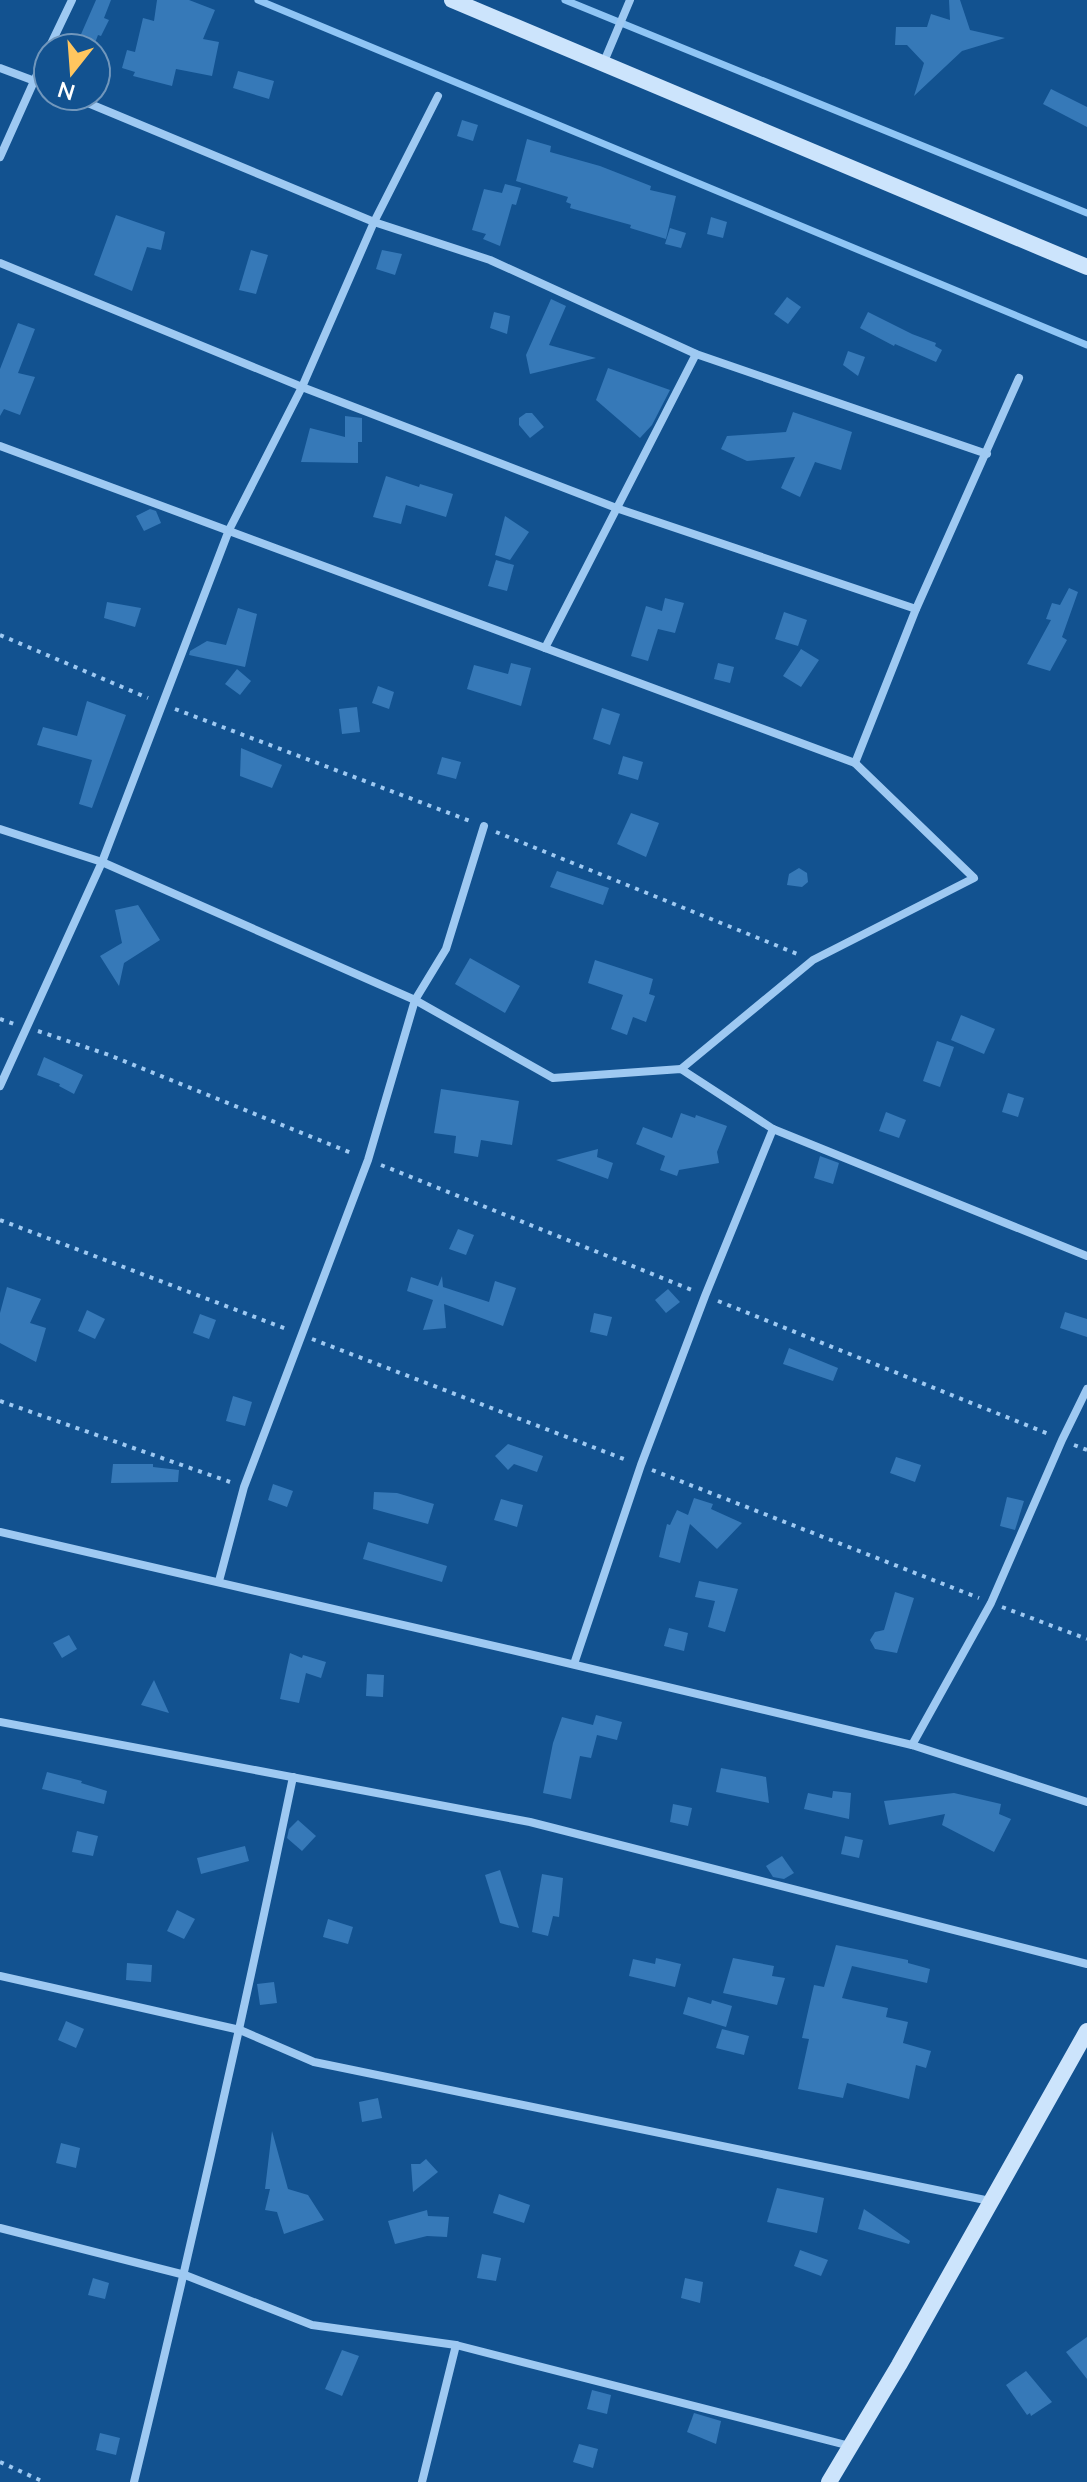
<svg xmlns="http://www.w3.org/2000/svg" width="1087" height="2482" viewBox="0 0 1087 2482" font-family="Mulish,sans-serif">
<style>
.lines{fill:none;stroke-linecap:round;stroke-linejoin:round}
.stream{stroke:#8fc5f5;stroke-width:7}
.building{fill:#3679b8}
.path{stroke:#9ec9f2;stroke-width:4;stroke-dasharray:4 6;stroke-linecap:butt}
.street{stroke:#9ec9f2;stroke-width:8}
.secondary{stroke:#cce4fc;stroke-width:16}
</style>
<rect width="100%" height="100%" fill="#125290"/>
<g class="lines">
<g class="stream">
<path d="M258,0L1087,345"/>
<path d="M565,0L1087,213"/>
</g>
</g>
<g class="building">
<path d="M96,0H111L104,18L109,20L101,36L98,35L93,48H75Z"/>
<path d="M157,0H189L215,10L203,39L219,42L212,76L176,69L172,86L133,76L135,72L122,68L127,50L135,52L143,18L154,21Z"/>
<path d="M949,0H960L970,30L1005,38L962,51L914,96L924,63L907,45H895L896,27H927L931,14L950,20Z"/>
<path d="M238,71L274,81L269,99L233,88Z"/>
<path d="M1051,89L1087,107V127L1043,104Z"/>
<path d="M462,120L478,125L473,141L457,136Z"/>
<path d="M527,139L551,146L550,152L600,166L651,186L650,190L676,196L666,239L630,228L631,225L570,208L571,204L566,202L568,197L516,181Z"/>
<path d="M505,184L521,188L516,205L512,204L500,246L483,239L486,234L472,230L484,189L502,193Z"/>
<path d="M116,215L165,232L161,250L147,247L132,291L94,275Z"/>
<path d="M711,217L727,222L723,238L707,234Z"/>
<path d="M670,228L686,233L681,248L665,244Z"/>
<path d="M251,250L268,255L256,294L239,290Z"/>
<path d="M382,250L402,254L395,275L376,269Z"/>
<path d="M787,297L801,307L788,324L774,314Z"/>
<path d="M551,299L566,306L549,345L596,358L530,374L526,355Z"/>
<path d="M494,312L510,316L507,334L490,328Z"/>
<path d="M868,312L912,334L936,343L935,346L942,350L936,362L895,344L894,346L860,328Z"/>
<path d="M18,323L35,329L18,373L35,377L20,415L4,409L0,416V369Z"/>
<path d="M848,351L865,357L858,376L843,365Z"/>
<path d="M608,368L670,390L652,425L640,438L596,400Z"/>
<path d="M793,412L852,432L841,470L815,462L800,497L781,488L795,457L747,461L721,449L727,436L786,432Z"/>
<path d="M526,413H532L544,427L530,438L519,425V418Z"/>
<path d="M345,416L362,418V442H358V463L301,462L310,428L345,437Z"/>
<path d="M386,476L419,487L420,484L453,494L446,517L406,505L401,524L373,517Z"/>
<path d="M150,509L156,511L161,523L144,531L136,516Z"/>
<path d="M505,516L529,532L510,560L495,555Z"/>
<path d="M496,560L514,565L507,591L488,586Z"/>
<path d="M1069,588L1078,592L1062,637L1067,640L1050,671L1027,664L1051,620L1046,619L1052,603L1060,605Z"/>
<path d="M665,598L684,603L675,633L658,629L648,661L631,656L646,606L662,611Z"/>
<path d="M107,602L141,608L135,627L104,618Z"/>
<path d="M238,608L257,614L245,667L189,655L190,651L207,641L226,645Z"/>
<path d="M784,612L807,620L798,646L775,639Z"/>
<path d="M801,649L819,660L801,687L783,676Z"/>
<path d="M511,663L531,668L521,706L467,689L474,665L508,674Z"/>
<path d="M718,663L734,667L730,683L714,679Z"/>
<path d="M237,669L251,681L240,695L225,684Z"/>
<path d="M378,686L394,692L389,709L372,703Z"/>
<path d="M87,701L126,715L92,808L79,804L92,760L37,745L43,727L77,736Z"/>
<path d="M357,707L360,732L342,734L339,709Z"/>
<path d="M602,708L620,714L610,745L593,739Z"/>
<path d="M241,748L282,765L272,788L240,776Z"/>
<path d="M623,756L643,762L638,780L618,774Z"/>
<path d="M442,757L461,762L456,779L437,774Z"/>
<path d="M631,813L659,823L646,857L617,844Z"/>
<path d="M799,868L807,873L808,882L802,887L787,885L789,874Z"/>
<path d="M557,871L609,888L603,905L550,887Z"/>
<path d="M138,905L160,940L124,963L119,986L100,956L122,943L115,910Z"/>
<path d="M470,958L520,986L505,1013L455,984Z"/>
<path d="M595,960L653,979L649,994L655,996L646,1022L633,1017L627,1035L611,1029L623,995L588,983Z"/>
<path d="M961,1015L995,1029L984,1054L951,1040Z"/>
<path d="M937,1041L954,1047L940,1087L923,1081Z"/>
<path d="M44,1057L83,1075L74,1094L59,1086L60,1084L37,1075Z"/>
<path d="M441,1089L519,1101L512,1145L481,1140L478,1157L454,1153L456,1136L434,1133Z"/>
<path d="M1008,1093L1024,1098L1018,1117L1002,1112Z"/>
<path d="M886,1112L906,1120L899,1138L879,1131Z"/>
<path d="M681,1113L695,1118L696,1115L727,1126L717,1152L719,1163L679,1170L677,1176L660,1170L665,1156L636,1144L643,1127L672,1138Z"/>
<path d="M598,1149L597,1157L613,1163L608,1179L556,1160Z"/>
<path d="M820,1156L839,1163L833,1184L814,1178Z"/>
<path d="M458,1229L474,1235L466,1255L449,1249Z"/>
<path d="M442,1276L443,1287L489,1302L495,1281L516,1288L503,1326L444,1304L446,1328L423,1330L433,1300L407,1291L411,1277L438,1286Z"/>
<path d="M7,1287L41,1299L30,1323L46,1328L36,1362L0,1343V1313Z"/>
<path d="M668,1289L680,1302L666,1313L655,1300Z"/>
<path d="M87,1310L105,1319L95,1339L78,1331Z"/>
<path d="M1065,1312L1087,1319V1337L1060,1328Z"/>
<path d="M594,1313L612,1317L607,1336L590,1332Z"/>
<path d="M200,1314L216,1320L209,1339L193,1333Z"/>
<path d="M789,1348L838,1368L833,1381L783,1364Z"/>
<path d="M233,1396L252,1402L245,1426L226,1421Z"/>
<path d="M508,1444L543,1456L537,1472L514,1464L508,1470L495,1456Z"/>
<path d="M896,1457L921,1465L915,1482L890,1473Z"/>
<path d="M113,1464H153V1467L179,1470L178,1482L111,1483Z"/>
<path d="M273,1484L293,1491L287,1507L268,1500Z"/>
<path d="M374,1492L397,1493L434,1504L428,1524L373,1509Z"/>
<path d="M1007,1497L1024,1501L1015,1530L1000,1526Z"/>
<path d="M694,1498L713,1504L711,1509L742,1523L717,1549L690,1524L680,1563L659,1557L667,1524L670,1525L677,1510L688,1515Z"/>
<path d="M501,1499L523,1505L517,1527L494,1520Z"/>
<path d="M368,1542L447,1566L442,1582L363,1559Z"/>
<path d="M699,1581L738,1589L725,1632L708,1627L715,1601L695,1597Z"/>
<path d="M895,1592L914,1598L897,1653L875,1649L870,1640L875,1632L884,1630Z"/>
<path d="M669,1628L688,1633L684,1651L664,1646Z"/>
<path d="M69,1635L77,1649L62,1658L53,1643Z"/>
<path d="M290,1653L302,1658L303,1655L326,1662L321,1678L306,1673L299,1703L280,1699Z"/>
<path d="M367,1674L384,1675L383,1697L366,1696Z"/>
<path d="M154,1680L169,1713L141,1705Z"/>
<path d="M596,1715L622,1722L617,1740L597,1735L591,1758L580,1756L571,1799L543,1793L553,1743L562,1717L593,1725Z"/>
<path d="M721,1768L766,1777L769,1803L716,1792Z"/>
<path d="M47,1772L82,1781L81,1783L107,1791L104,1804L42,1789Z"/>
<path d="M833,1791L851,1793L849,1819L804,1809L808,1793L832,1798Z"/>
<path d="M954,1793L1001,1804L999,1814L1011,1819L994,1852L942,1825L945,1814L889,1825L884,1801Z"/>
<path d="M673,1804L692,1808L688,1826L670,1822Z"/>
<path d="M298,1820L316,1836L302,1851L287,1838L289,1829Z"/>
<path d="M77,1831L98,1836L93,1856L72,1852Z"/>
<path d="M845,1836L863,1840L859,1858L841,1854Z"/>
<path d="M245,1846L249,1861L201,1874L197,1858Z"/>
<path d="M782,1856L794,1873L784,1879L773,1877L766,1866Z"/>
<path d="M500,1870L519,1928L500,1923L485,1875Z"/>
<path d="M542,1874L563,1878L559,1917L553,1916L548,1936L532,1932Z"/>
<path d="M177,1910L195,1919L184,1939L167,1931Z"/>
<path d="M328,1919L353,1927L348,1944L323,1937Z"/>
<path d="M836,1945L908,1960V1963L930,1969L927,1983L852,1966L842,1998L888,2008L886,2017L908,2022L903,2043L931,2051L926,2068L916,2065L909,2099L847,2083L843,2098L798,2089L809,2039L802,2038L814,1985L824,1987Z"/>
<path d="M656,1958L681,1964L675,1987L629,1976L633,1959L655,1964Z"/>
<path d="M733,1958L774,1966L772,1976L785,1978L777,2005L723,1993Z"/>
<path d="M127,1963L152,1965L151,1982L126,1980Z"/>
<path d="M274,1982L277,2003L260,2005L257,1984Z"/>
<path d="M688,1997L711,2004L712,2000L732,2006L726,2027L683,2014Z"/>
<path d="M66,2021L84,2029L76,2048L58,2040Z"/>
<path d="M722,2029L749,2036L744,2055L716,2048Z"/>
<path d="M378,2098L382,2118L362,2122L359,2102Z"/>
<path d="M272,2131L288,2189L308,2195L324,2220L284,2234L277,2212L265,2210L270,2189H265Z"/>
<path d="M61,2143L80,2148L76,2168L56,2163Z"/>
<path d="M426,2159L438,2172L413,2192L411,2164H420Z"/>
<path d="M777,2188L824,2198L817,2233L767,2222Z"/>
<path d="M499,2194L530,2205L524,2223L493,2213Z"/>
<path d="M864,2209L910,2241L909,2244L858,2229Z"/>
<path d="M427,2210L428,2216L449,2217L447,2237L427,2236L395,2244L388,2221Z"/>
<path d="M800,2250L828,2260L821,2276L794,2266Z"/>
<path d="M482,2254L501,2258L496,2281L477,2278Z"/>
<path d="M93,2278L109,2283L105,2299L88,2295Z"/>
<path d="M685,2278L703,2282L700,2303L681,2298Z"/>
<path d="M1087,2337V2379L1066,2352Z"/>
<path d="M342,2350L359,2356L342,2396L325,2389Z"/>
<path d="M1026,2371L1052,2402L1031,2416L1030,2413L1027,2415L1006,2385Z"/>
<path d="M592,2390L611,2395L607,2414L587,2409Z"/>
<path d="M694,2413L721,2421L716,2444L687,2432Z"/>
<path d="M100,2433L120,2438L116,2455L96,2450Z"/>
<path d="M579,2444L598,2449L593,2468L573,2462Z"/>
</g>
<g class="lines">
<g class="path">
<path d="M0,635L148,698"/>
<path d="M175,709L470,821"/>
<path d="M496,832L800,955"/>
<path d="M0,1019L14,1024"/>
<path d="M38,1031L109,1055L354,1154"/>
<path d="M381,1165L692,1290"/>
<path d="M0,1220L289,1330"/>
<path d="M718,1301L1051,1435"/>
<path d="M312,1339L629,1461"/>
<path d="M0,1401L230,1482"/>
<path d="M1074,1445L1087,1450"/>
<path d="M652,1470L979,1598"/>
<path d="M1002,1607L1087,1639"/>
<path d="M0,2462L44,2482"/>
</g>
<g class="street">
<path d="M49,48L72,0"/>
<path d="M603,64L630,0"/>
<path d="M0,68L48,86"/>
<path d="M71,96L374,222L490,260L696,354L987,454"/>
<path d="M0,157L48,50"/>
<path d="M0,263L302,387L619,509L916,609"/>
<path d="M0,446L855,763"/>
<path d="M545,648L696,354"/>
<path d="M0,829L102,862L415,1000L553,1078L681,1069L773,1129L1087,1256"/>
<path d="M681,1069L813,960L974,878L855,763L916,609L1019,378"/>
<path d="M0,1086L102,862L229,530L302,387L374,222L438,96"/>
<path d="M0,1532L529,1654L912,1745L1087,1802"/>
<path d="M219,1581L244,1487L368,1160L415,1000L446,949L484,826"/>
<path d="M574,1664L641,1465L705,1296L773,1129"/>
<path d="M0,1722L530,1822L1087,1964"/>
<path d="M912,1745L991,1603L1062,1440L1087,1389"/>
<path d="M0,1976L240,2030L314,2062L990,2201"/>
<path d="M0,2228L185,2275L312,2325L456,2345L850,2446"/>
<path d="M134,2482C191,2248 244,2013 293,1777"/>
<path d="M422,2482L456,2345"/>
</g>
<g class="secondary">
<path d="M452,0L1087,267"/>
<path d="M829,2482L899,2365L1087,2031"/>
</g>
</g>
<g transform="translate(72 72) rotate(197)"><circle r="38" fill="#125290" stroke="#7197bc" stroke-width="2"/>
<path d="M0-6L14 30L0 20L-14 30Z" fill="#ffc65f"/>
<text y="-12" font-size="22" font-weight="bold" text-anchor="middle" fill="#ffffff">N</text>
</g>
</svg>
